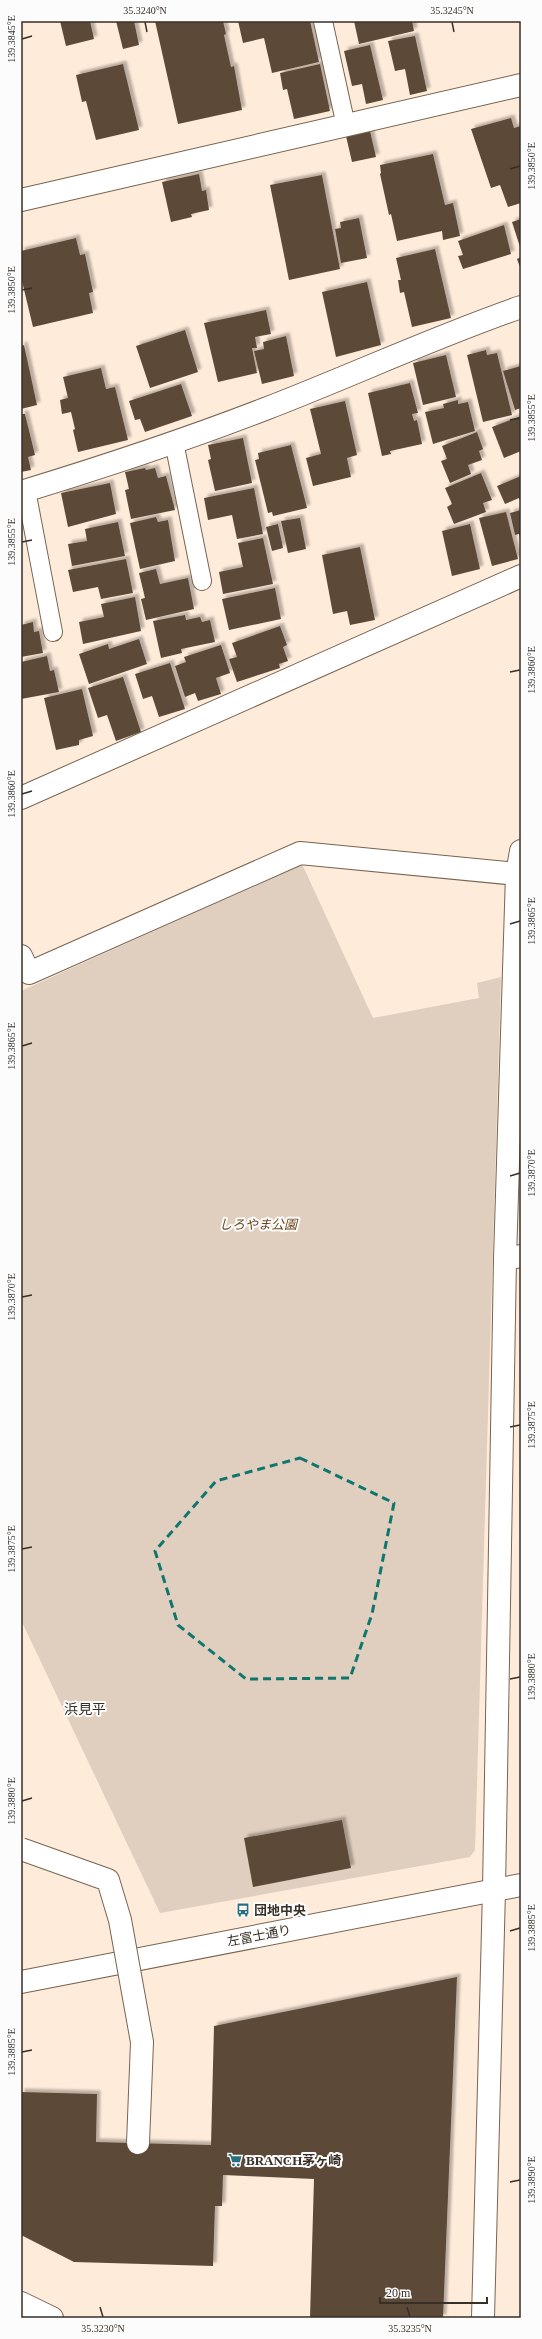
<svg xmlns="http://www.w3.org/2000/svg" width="542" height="2339" viewBox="0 0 542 2339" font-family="'Times New Roman','Noto Sans JP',serif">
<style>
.green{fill:#e0cebe}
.building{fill:#5d4a38;filter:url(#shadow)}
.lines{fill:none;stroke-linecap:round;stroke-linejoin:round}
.service-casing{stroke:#786452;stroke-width:20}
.minor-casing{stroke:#786452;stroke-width:24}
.tertiary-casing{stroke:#786452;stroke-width:24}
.service{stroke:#fff;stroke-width:18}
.minor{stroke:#fff;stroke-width:22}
.tertiary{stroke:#fff;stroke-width:22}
.pedestrian-bridge-casing{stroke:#786452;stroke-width:24;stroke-linecap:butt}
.pedestrian-bridge{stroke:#fff;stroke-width:22}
.marked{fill:none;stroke:#0f766e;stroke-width:3;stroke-dasharray:8 5;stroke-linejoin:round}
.ticks{fill:none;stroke:#382f27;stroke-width:1.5}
.labels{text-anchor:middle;stroke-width:4;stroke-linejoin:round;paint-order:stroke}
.park-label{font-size:13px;font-style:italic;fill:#70481d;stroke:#fcfcfc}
.poi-label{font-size:13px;font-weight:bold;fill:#382f27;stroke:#fcfcfc;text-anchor:start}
.street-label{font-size:13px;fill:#382f27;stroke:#fcfcfc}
.neighbourhood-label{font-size:14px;fill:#382f27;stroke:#fcfcfc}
.neatline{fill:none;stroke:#382f27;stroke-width:1.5}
.ticks-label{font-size:10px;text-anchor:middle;fill:#382f27}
</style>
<defs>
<filter id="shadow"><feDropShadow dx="3.5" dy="-3.5" stdDeviation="1" flood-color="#0004"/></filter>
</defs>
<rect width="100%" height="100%" fill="#feebda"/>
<path class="green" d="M302,864L373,1018L479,998L477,983L501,977L475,1850L470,1857L160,1913L21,1620V991Z"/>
<g class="building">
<path d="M60,21H90L94,39L66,46Z"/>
<path d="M116,21H134L139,45L123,49Z"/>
<path d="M155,21H223L226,34L224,35L231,67L234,66L242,110L178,124Z"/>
<path d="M238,21H310L319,62L272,73L264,38L243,43Z"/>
<path d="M354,21H412L414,31L359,44Z"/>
<path d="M415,36L427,91L410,95L405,69L395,71L388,41Z"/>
<path d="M370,45L383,100L366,104L362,84L352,86L344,51Z"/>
<path d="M123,64L139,130L96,140L86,101L82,102L76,75Z"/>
<path d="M320,64L330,111L294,119L287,89L283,90L280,73Z"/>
<path d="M511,118L514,128L521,126V203L508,207L500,185L491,188L471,129Z"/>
<path d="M370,131L376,157L352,162L346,136Z"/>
<path d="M433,154L445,205L453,203L460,236L443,240L442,231L397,241L391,214L389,215L380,174L381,173L380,165Z"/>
<path d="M199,174L202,191L206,190L209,210L191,214L192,217L171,222L162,182Z"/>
<path d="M322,175L340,269L289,280L270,185Z"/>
<path d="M359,218L367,258L341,263L335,229L341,228L340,222Z"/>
<path d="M521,219V250L512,222Z"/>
<path d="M504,225L511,254L463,269L458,256L463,255L458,241Z"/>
<path d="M76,238L80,255L85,254L93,292L89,293L93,313L33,327L21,277V251Z"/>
<path d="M435,249L451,318L412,327L404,292L400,293L398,280H401L396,258Z"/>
<path d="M521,257V270L517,259Z"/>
<path d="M367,282L381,345L336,357L322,292Z"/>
<path d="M266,310L271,334L255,337L257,348H252L257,373L218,382L204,323Z"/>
<path d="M185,330L198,372L150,388L136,346Z"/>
<path d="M286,336L294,376L262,384L254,351L264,349L263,342Z"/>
<path d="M24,345L37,405L21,409V346Z"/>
<path d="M486,350L487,355L497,353L512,415L483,422L467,355Z"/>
<path d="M446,355L456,397L423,405L413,363Z"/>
<path d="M521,366V408L515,410L503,371Z"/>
<path d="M101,368L106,389L115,387L128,440L78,452L73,430L75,429L71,412L62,414L60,400L68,398L63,377Z"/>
<path d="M410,383L418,413L412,414L414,421L417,420L422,444L390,451L391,454L382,456L368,393Z"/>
<path d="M181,384L192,416L145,432L140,419L135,420L129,401Z"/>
<path d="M458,400V404L468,402L475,431L433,444L425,412L444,408L443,404Z"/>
<path d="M345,401L357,455L347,458L351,477L313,486L306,458L321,454L310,409Z"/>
<path d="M21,414H25L35,455L28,457L31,470L21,472Z"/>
<path d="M521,416V451L504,458L492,427Z"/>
<path d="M477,432L483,449L479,451L482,460L468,465L471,474L450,483L441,461L447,459L442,446Z"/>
<path d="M243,438L252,483L215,491L208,460L211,459L208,445Z"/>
<path d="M291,445L307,508L273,516L272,512L268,513L255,460L259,459L258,453Z"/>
<path d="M145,468L146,470L155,468L158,478L166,476L175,510L131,519L125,490L129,489L125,472Z"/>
<path d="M481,473L492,500L483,503L486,512L454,524L447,507L452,504L445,488Z"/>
<path d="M521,476V503L519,498L505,504L497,486Z"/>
<path d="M110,483L116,514L68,527L61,493Z"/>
<path d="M254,488L263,534L237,539L232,515L208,520L204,498Z"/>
<path d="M521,510V539H520L519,534L515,535L510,513Z"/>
<path d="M506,512L518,559L492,566L479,518Z"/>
<path d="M156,517L158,522L168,520L175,561L140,569L130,523Z"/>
<path d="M300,518L306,549L288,553L281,521Z"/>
<path d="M118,522L125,556L72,566L68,544L87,541L85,529Z"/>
<path d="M278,524L283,548L272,551L266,527Z"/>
<path d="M470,524L480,569L452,576L442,531Z"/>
<path d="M263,538L273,584L223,594L219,572L243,567L238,543Z"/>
<path d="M360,547L375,620L350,625L347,611L333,614L322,555Z"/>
<path d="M126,559L133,593L101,599L98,587L73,592L68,570Z"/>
<path d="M156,569L160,584L188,578L194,609L146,620L141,599L145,598L139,573Z"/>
<path d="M275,588L281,619L229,630L222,599Z"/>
<path d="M135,597L141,631L83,644L79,622L104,617L101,604Z"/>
<path d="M185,615L186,620L200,617L202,622L210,620L215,642L181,649L182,653L161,658L153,621Z"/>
<path d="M33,622L34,632L39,631L43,653L21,657V625Z"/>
<path d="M280,626L287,645L283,647L288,661L279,664L280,668L237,682L229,659L237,657L232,643Z"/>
<path d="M139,639L147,664L89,684L79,654L108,644L109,649Z"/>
<path d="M221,645L230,673L216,678L221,694L198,701L195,693L185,697L175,666L186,662L184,657Z"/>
<path d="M47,656L50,671L54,670L59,692L21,699V662Z"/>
<path d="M170,663L185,709L159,717L152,696L143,699L135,674Z"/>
<path d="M123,677L141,732L116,741L107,715L98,718L88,688Z"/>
<path d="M82,689L93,736L79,740V745L56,750L44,698Z"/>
<path d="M342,1820L351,1868L253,1887L244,1838Z"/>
<path d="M457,1977L443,2318H310L314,2179L223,2175L222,2206H215L213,2266L74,2262L21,2235V2092L97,2094L96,2142L211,2145L214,2026Z"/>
</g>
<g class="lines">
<g class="service-casing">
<g id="service">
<path d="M323,21L346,126"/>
<path d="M174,442L202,581"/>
<path d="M26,490L53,632"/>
</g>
</g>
<g class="minor-casing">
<g id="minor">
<path d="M21,200L521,85"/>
<path d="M21,492C103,467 185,440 265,409C351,376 434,337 521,307"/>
<path d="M21,798L521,576"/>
<path d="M521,851L517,874L505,1259L521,1256"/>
<path d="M21,956L29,973L300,853L517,874"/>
<path d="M21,2303L52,2318"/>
<path d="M483,2318L494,1890L505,1259"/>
</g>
</g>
<g class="tertiary-casing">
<path id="tertiary" d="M21,1982L521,1885"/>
</g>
<use href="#service" class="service"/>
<use href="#minor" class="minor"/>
<use href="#tertiary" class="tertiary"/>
<g class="pedestrian-bridge-casing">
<path id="pedestrian-bridge" d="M21,1849L108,1880L120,1920L142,2042L138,2143"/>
</g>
<use href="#pedestrian-bridge" class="pedestrian-bridge"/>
</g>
<path class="marked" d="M300,1458L394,1503L372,1614L350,1678L246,1679L178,1625L155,1551L216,1481Z"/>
<path class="ticks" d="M145,22L147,32M452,22L454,32M22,39L32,36M510,169L520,166M22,290L32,288M510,420L520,418M22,542L32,540M510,672L520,670M22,794L32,791M510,924L520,921M22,1046L32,1043M510,1176L520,1173M22,1297L32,1295M510,1427L520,1425M22,1549L32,1547M510,1679L520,1677M22,1801L32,1798M510,1931L520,1928M22,2052L32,2050M510,2182L520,2180M100,2307L103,2317M407,2307L410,2317"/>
<defs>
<g id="bus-bare" transform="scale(1.08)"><path d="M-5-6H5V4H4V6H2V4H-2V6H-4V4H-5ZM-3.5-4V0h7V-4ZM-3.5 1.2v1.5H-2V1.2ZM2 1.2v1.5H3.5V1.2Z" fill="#286e7d" stroke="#fcfcfc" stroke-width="2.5" paint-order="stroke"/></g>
<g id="supermarket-bare" transform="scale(1.08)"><path d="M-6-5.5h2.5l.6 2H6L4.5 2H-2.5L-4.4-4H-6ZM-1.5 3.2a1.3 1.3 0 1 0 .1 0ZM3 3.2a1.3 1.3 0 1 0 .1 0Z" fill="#286e7d" stroke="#fcfcfc" stroke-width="2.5" paint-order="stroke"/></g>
</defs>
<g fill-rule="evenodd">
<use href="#bus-bare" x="243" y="1910"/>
<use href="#supermarket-bare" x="235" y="2160"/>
</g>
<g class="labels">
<g class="park-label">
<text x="258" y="1229">しろやま公園</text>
</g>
<g class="poi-label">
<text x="254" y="1915">団地中央</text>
<text x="246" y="2165">BRANCH茅ヶ崎</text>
</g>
<g class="street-label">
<text transform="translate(259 1935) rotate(-11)" y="5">左富士通り</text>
</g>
<g class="neighbourhood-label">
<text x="85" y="1714">浜見平</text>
</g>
</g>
<rect width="542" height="2339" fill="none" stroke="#fcfcfc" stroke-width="44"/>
<path d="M380 2297v6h107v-6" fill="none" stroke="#382f27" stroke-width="2"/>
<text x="386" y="2297" font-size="12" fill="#382f27" stroke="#fcfcfc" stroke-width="3" paint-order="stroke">20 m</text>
<rect x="22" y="22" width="498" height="2295" class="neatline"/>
<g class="ticks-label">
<text x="145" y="14">35.3240°N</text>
<text x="452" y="14">35.3245°N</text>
<text transform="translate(11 39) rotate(-90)" y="4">139.3845°E</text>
<text transform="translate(531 166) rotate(-90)" y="4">139.3850°E</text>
<text transform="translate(11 290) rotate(-90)" y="4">139.3850°E</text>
<text transform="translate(531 418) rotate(-90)" y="4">139.3855°E</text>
<text transform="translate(11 542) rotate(-90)" y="4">139.3855°E</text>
<text transform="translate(531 670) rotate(-90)" y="4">139.3860°E</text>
<text transform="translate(11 794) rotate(-90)" y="4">139.3860°E</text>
<text transform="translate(531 921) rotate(-90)" y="4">139.3865°E</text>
<text transform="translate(11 1046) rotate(-90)" y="4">139.3865°E</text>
<text transform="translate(531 1173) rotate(-90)" y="4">139.3870°E</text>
<text transform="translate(11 1297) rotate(-90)" y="4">139.3870°E</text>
<text transform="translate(531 1425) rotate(-90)" y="4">139.3875°E</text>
<text transform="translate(11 1549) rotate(-90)" y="4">139.3875°E</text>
<text transform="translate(531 1677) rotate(-90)" y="4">139.3880°E</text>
<text transform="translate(11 1801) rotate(-90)" y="4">139.3880°E</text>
<text transform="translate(531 1928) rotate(-90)" y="4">139.3885°E</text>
<text transform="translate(11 2052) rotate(-90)" y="4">139.3885°E</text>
<text transform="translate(531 2180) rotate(-90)" y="4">139.3890°E</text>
<text x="103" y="2332">35.3230°N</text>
<text x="410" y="2332">35.3235°N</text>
</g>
</svg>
